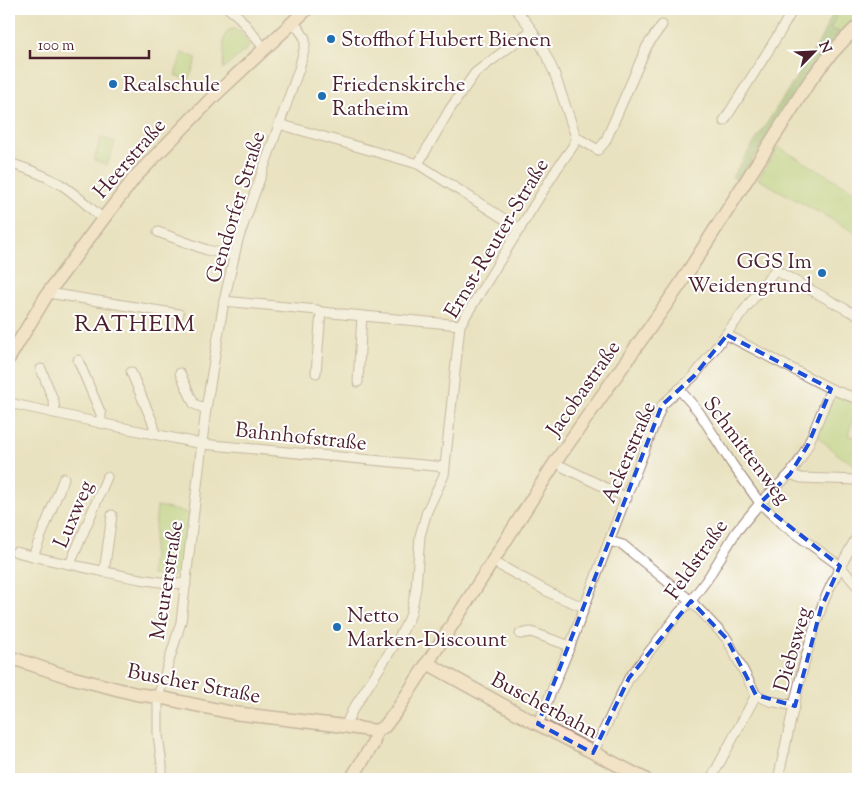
<svg xmlns="http://www.w3.org/2000/svg" width="867" height="788" viewBox="0 0 867 788" font-family="'Sorts Mill Goudy',serif">
<style>
.green{fill:#afd37c;stroke:#7c7954}
.forest{fill:#8bb56c;stroke:#6a6a4c}
.lines{fill:none;stroke-linecap:round;stroke-linejoin:round}
.street-casing{stroke:#9a8076;stroke-width:11}
.secondary-casing{stroke:#9a8076;stroke-width:15}
.street{stroke:#fff;stroke-width:9}
.secondary{stroke:#fce5d0;stroke-width:12}
.marked{fill:none;stroke:#1d4ed8;stroke-width:4;stroke-dasharray:10 6;stroke-linejoin:round}
.poi-dot{fill:#1f6fb2;stroke:#fff;stroke-width:2}
.labels{text-anchor:middle;stroke-width:4;stroke-linejoin:round;paint-order:stroke}
.poi-label{font-size:21px;fill:#4a1f2b;stroke:#fff;text-anchor:start}
.street-label{font-size:21px;fill:#4a1f2b;stroke:#fff}
.quarter-label{font-size:24px;letter-spacing:1px;fill:#4a1f2b;stroke:#fff}
</style>
<rect width="100%" height="100%" fill="#fff"/>
<filter id="ink" filterUnits="userSpaceOnUse"><feTurbulence type="fractalNoise" baseFrequency=".02" numOctaves="2"/><feDisplacementMap in="SourceGraphic" scale="10" xChannelSelector="R" yChannelSelector="G"/><feConvolveMatrix kernelMatrix="1 2 1 2 8 2 1 2 1" color-interpolation-filters="sRGB"/></filter>
<filter id="wash" filterUnits="userSpaceOnUse"><feTurbulence type="fractalNoise" baseFrequency=".0096" numOctaves="4" result="noise"/><feDisplacementMap in="SourceGraphic" scale="20" xChannelSelector="R" yChannelSelector="G"/><feGaussianBlur stdDeviation="1.12" result="paint"/><feColorMatrix in="noise" values="0 0 0 0 0 0 0 0 0 0 0 0 0 0 0 0 0 1.4 0 .05"/><feComposite in="paint" operator="in"/></filter>
<g filter="url(#wash)">
<rect width="100%" height="100%" fill="#e9e2c0"/>
<g class="green">
<path d="M841,9H858V20L841,34L838,31L830,29Z"/>
<path d="M231,29C240,28 248,39 249,47L223,69L224,39L227,31Z"/>
<path d="M182,53L197,58L189,80L175,75Z"/>
<path d="M101,138L115,142L107,165L94,160Z"/>
<path d="M778,147L858,193V234L758,179Z"/>
<path d="M837,396L858,403L848,435L858,438V467L837,454L817,436L831,401Z"/>
<path d="M157,506L188,513L183,573L179,575H169V577L151,575Z"/>
</g>
<path class="forest" d="M835,9H841L830,29L838,31L841,34C802,80 771,130 739,181L732,177L818,44Z"/>
</g>
<g filter="url(#ink)">
<g class="lines">
<g class="street-casing">
<g id="street">
<path d="M229,9L239,17L264,48"/>
<path d="M516,9L532,30L543,49L554,72L576,137L598,150L605,142L647,46L662,25"/>
<path d="M724,121L780,32L793,9"/>
<path d="M279,124L418,164L520,229"/>
<path d="M9,163C26,168 44,175 60,184C75,193 89,207 103,219"/>
<path d="M418,164L450,109L475,73L532,30"/>
<path d="M158,232L207,250L234,256"/>
<path d="M48,293L179,314"/>
<path d="M224,301L317,310L321,312L460,325"/>
<path d="M727,335L831,389L858,399"/>
<path d="M78,360L101,414V423"/>
<path d="M41,369L54,402L55,413"/>
<path d="M131,372L153,423L154,427L153,434"/>
<path d="M180,373L194,404L206,409"/>
<path d="M316,373L321,312"/>
<path d="M358,382L362,316"/>
<path d="M679,389L699,412L732,464L760,503L781,523L840,566L858,587"/>
<path d="M9,403L105,424L202,444L445,467"/>
<path d="M563,467L627,498"/>
<path d="M790,474L801,478L858,480"/>
<path d="M609,541L623,545L691,601L727,639L756,695L770,701L795,706"/>
<path d="M16,552C39,558 63,563 87,568C120,575 152,583 186,584"/>
<path d="M33,556L64,478"/>
<path d="M70,564L107,477"/>
<path d="M499,565L556,596L584,607"/>
<path d="M104,572L112,515"/>
<path d="M520,634L531,632L570,646"/>
<path d="M538,724L570,646L609,541L662,405L694,376L775,270L849,311L858,315"/>
<path d="M345,727L352,711L398,639L409,619L411,613L416,588L420,536L427,511L444,475L460,325L556,170L573,146L576,137"/>
<path d="M593,753L629,678L679,613L691,601L708,578L736,532L760,503L790,474L800,460L808,445L831,389"/>
<path d="M162,779V765L158,735V697L181,622L206,409L224,301L238,240L299,69L305,46V38L293,21"/>
<path d="M711,779L756,695"/>
<path d="M778,779C791,722 801,664 821,609C830,583 845,559 858,534"/>
</g>
</g>
<g class="secondary-casing">
<g id="secondary">
<path d="M9,358L48,293L103,219L136,176L214,96L307,9"/>
<path d="M9,657L66,676L136,694L158,697L233,713L336,725L376,731"/>
<path d="M427,663L528,719L645,779"/>
<path d="M376,731L385,726L397,710L461,611L556,461L679,286L809,82C824,61 840,43 858,26"/>
<path d="M351,779L373,744L376,731"/>
</g>
</g>
<use href="#street" class="street"/>
<use href="#secondary" class="secondary"/>
</g>
</g>
<path d="M0 0H867V788H0ZM727,335L831,389L808,445L790,474L760,503L840,566L821,608L795,706L756,695L727,639L691,601L629,678L593,753L538,724L662,405L694,376Z" fill="#e9e2c0" fill-opacity=".55" fill-rule="evenodd"/>
<path class="marked" d="M727,335L831,389L808,445L790,474L760,503L840,566L821,608L795,706L756,695L727,639L691,601L629,678L593,753L538,724L662,405L694,376Z"/>
<g class="poi-dot">
<circle cx="331" cy="39" r="5"/>
<circle cx="113" cy="84" r="5"/>
<circle cx="322" cy="96" r="5"/>
<circle cx="822" cy="273" r="5"/>
<circle cx="337" cy="627" r="5"/>
</g>
<g class="labels">
<g class="poi-label">
<text x="341" y="46">Stoffhof Hubert Bienen</text>
<text x="123" y="91">Realschule</text>
<text x="332" y="91">Friedenskirche<tspan x="332" dy="24">Ratheim</tspan></text>
<text x="812" y="268" text-anchor="end">GGS Im<tspan x="812" dy="24">Weidengrund</tspan></text>
<text x="347" y="622">Netto<tspan x="347" dy="24">Marken-Discount</tspan></text>
</g>
<g class="street-label">
<text transform="translate(129 158) rotate(-49)" y="7">Heerstraße</text>
<text transform="translate(235 207) rotate(-73)" y="7">Gendorfer Straße</text>
<text transform="translate(496 238) rotate(-59)" y="7">Ernst-Reuter-Straße</text>
<text transform="translate(583 388) rotate(-55)" y="7">Jacobastraße</text>
<text transform="translate(301 436) rotate(6)" y="7">Bahnhofstraße</text>
<text transform="translate(747 450) rotate(53)" y="7">Schmittenweg</text>
<text transform="translate(628 452) rotate(-67)" y="7">Ackerstraße</text>
<text transform="translate(73 514) rotate(-67)" y="7">Luxweg</text>
<text transform="translate(696 559) rotate(-55)" y="7">Feldstraße</text>
<text transform="translate(166 580) rotate(-81)" y="7">Meurerstraße</text>
<text transform="translate(792 649) rotate(-74)" y="7">Diebsweg</text>
<text transform="translate(194 683) rotate(11)" y="7">Buscher Straße</text>
<text transform="translate(545 705) rotate(28)" y="7">Buscherbahn</text>
</g>
<g class="quarter-label">
<text x="135" y="331">RATHEIM</text>
</g>
</g>
<rect width="867" height="788" fill="none" stroke="#fff" stroke-width="30"/>
<g transform="translate(814 52) rotate(66)" stroke="#ffffff" stroke-width="4" paint-order="stroke">
<path d="M0-4L9 19L0 12L-9 19Z" fill="#4a1f2b"/>
<text y="-8" font-size="14" font-weight="bold" text-anchor="middle" fill="#4a1f2b">N</text>
</g>
<path d="M30 50v8h119v-8" fill="none" stroke="#4a1f2b" stroke-width="2.5"/>
<text x="38" y="50" font-size="15" fill="#4a1f2b" stroke="#ffffff" stroke-width="4" paint-order="stroke">100 m</text>
</svg>
